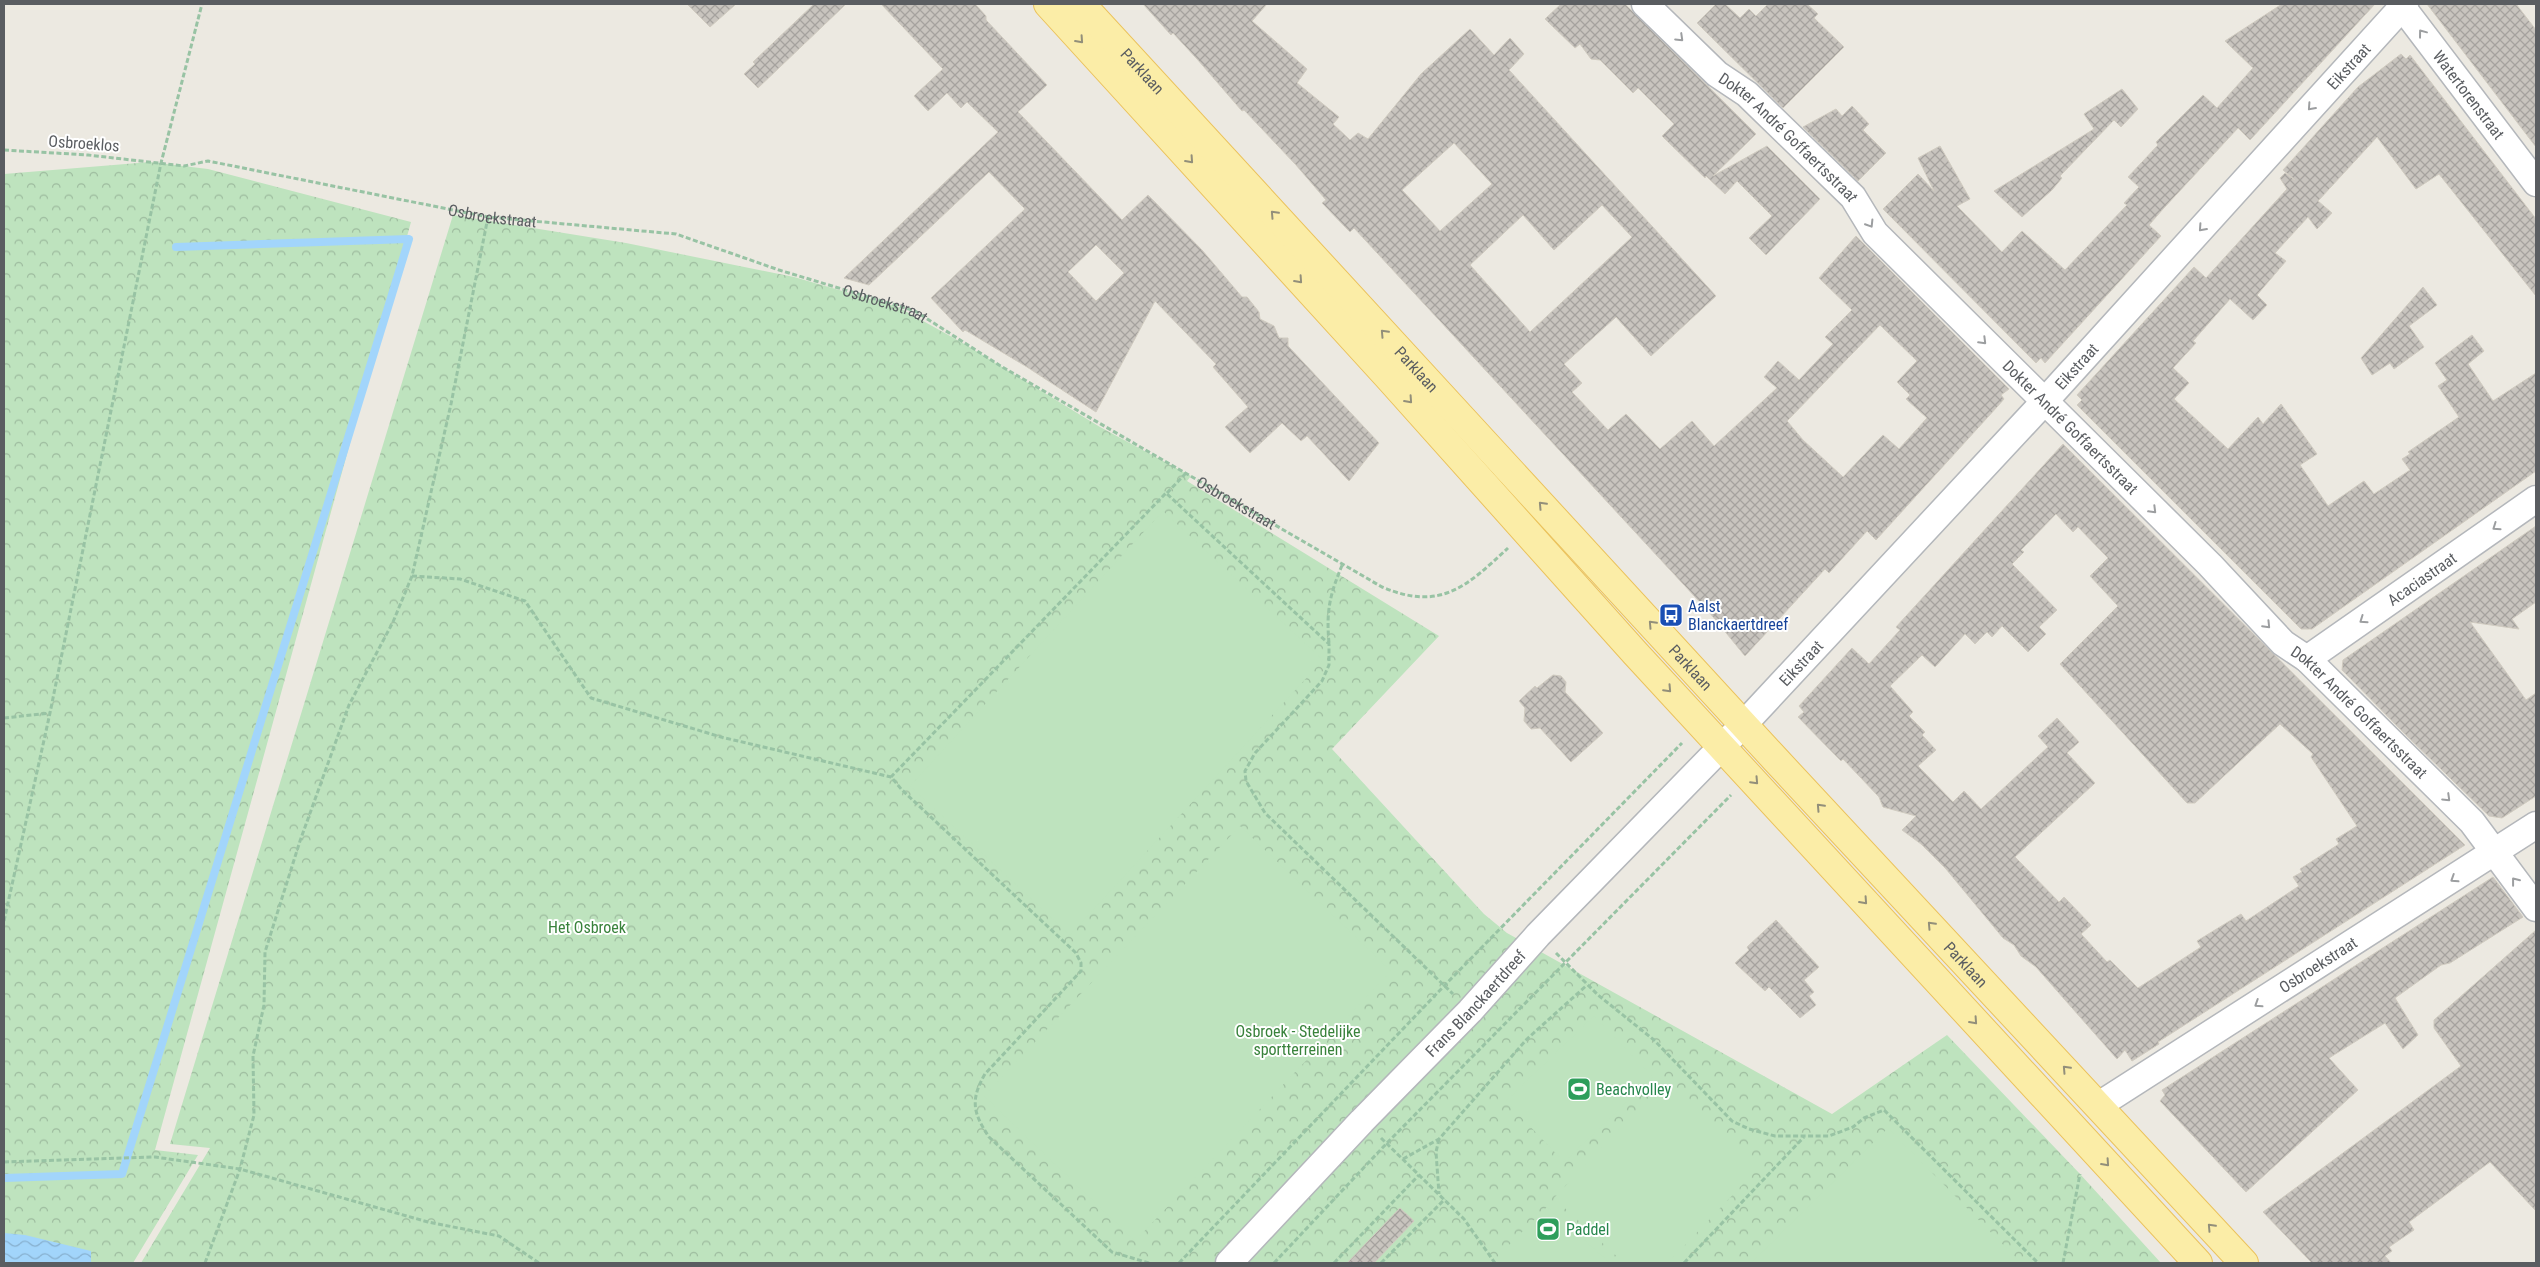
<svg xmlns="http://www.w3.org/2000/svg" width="2540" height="1267" viewBox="0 0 2540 1267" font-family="'Roboto Condensed',sans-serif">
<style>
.park{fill:url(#park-crowns)}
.pitch{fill:#bee3be}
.water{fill:url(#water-waves)}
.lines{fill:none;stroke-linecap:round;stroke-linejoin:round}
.stream{stroke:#a2d5fb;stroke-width:8}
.building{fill:url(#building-cross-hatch);stroke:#d0cbc0;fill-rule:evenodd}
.street-casing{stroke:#b4b7bb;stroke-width:29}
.primary-casing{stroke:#ebc25b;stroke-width:30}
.path{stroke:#98c3a4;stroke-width:3;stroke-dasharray:5 2.5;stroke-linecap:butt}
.street{stroke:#fff;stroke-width:26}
.primary{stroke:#fbeda7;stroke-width:28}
.oneway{stroke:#9c9ea0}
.oneway2{stroke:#928f7a}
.labels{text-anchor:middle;stroke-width:4;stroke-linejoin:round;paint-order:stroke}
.street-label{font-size:16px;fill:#5a5d61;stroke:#fff}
.transit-label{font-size:16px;fill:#164399;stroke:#fff;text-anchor:start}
.park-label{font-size:16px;fill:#38823b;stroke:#fff}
.leisure-label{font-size:16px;fill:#27864d;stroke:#fff;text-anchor:start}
</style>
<defs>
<pattern id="park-crowns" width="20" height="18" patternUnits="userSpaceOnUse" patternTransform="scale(1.25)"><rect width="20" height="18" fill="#bee3be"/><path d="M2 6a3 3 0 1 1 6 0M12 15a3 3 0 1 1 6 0" fill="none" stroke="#9dbb9e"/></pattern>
<pattern id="water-waves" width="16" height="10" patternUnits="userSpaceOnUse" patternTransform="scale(1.25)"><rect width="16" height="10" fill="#a2d5fb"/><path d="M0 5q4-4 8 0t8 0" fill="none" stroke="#87b0cf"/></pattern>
<pattern id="building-cross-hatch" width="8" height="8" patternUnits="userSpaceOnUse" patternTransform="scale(1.25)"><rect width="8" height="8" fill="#c8c4be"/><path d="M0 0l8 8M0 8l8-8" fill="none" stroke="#a5a29e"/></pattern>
</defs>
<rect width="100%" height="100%" fill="#ece9e1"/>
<g class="park">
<path d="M150,162L208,169L411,222L155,1150L198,1155L133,1263H4V174Z"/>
<path d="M453,215L626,243L794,277L898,307L968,346L1100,427L1191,476L1187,481L1439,636L1332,749L1484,914L1507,933L1832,1114L1947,1035L2080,1174L2161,1263H141L210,1148L170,1144Z"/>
</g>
<g class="pitch">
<path d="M1163,511L1323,660L1070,935L910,786Z"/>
<path d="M1240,826L1391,971L1135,1241L984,1096Z"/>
<path d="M1594,1016L1653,1077L1564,1162L1506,1101Z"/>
<path d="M1667,1078L1760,1166L1668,1263H1624L1554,1198Z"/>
<path d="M1888,1128L2021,1263H1751Z"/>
<path d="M1547,1207L1610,1263H1515L1503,1251Z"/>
</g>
<path class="water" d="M4,1233L25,1235L91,1251V1263H4Z"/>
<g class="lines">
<path class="stream" d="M4,1178L122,1174L409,239L176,247"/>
</g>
<g class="building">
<path d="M687,4H736L710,27Z"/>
<path d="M814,4H846L758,88L744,74L755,64L753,62Z"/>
<path d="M881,4H975L986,16V20L1047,85L1018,112L1122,220L1148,195L1202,250L1242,297H1247L1259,312L1260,319L1274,326L1279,338H1288V346L1379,443L1349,481L1307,436L1301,441L1282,423L1250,453L1225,427L1248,407L1213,367L1216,364L1155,301L1096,412L1027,367L965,330L963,332L931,298L1025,209L989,172L869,285L844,278L998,132L967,102L961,108L947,93L928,111L914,96L943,69ZM1096,245L1124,273L1096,301L1068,272Z"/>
<path d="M1143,4H1267L1252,21L1307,69L1297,83L1339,117L1333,124L1350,140L1358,133L1368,139L1421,74L1470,29L1494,55L1510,38L1524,54L1509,70L1716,296L1651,356L1616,317L1564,364L1582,383L1572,392L1608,430L1626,414L1660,449L1692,421L1714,446L1777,388L1764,377L1778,361L1799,380L1833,344L1825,337L1852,310L1819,278L1856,236L2009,389L2001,395L2004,399L1997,407L1876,540L1867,531L1829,573L1825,569L1745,656L1709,612L1354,228L1350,232L1322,203L1326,200L1296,165L1244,110L1242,111L1197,59L1173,33L1171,35ZM1454,143L1492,184L1440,231L1402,190ZM1602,205L1632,237L1530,332L1470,265L1523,215L1554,250ZM1880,325L1917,361L1897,382L1910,395L1906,399L1927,418L1899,449L1883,435L1843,477L1803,440L1787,421Z"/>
<path d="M1561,4H1625L1756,134L1713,176L1767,146L1820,199L1766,255L1749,238L1772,216L1737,181L1725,194L1706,176L1705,178L1662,136L1674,124L1638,88L1633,93L1600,60L1591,59L1580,44L1575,48L1545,19Z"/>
<path d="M1716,4H1725L1740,18L1749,9L1756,16L1768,4H1807L1818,14L1814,18L1844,47L1783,108L1697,23Z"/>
<path d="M2282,4H2375L2250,140L2238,128L2163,209L2149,225L2161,236L2045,363L2041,358L2036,363L1883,209L1918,174L1934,191L1918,158L1940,146L1970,199L1957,206L2002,252L2022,231L2065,270L2127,205L2124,203L2139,187L2128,177L2158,145L2156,142L2203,95L2217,108L2253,68L2225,41Z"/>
<path d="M2427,4H2516L2536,30V147Z"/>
<path d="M2401,54L2406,59L2410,55L2536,219V296L2439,174L2416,189L2377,137L2318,201L2332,213L2317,229L2308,217L2275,253L2286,261L2257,295L2267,305L2253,320L2230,299L2193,341L2196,343L2173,368L2189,383L2174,399L2228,449L2258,417L2263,424L2281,404L2317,454L2300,465L2328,506L2364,481L2374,494L2410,470L2402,459L2410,454L2408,452L2459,417L2438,386L2447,380L2435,363L2472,335L2484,351L2468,364L2493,401L2536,373V471L2312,629H2301L2077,405L2082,400L2077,395L2194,267L2206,278L2287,189L2280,178L2285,173L2295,180L2283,170L2358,87Z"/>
<path d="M2122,89L2138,109L2121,127L2114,120L2060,176L2062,178L2052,190L2022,217L1994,191L2094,129L2084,114Z"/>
<path d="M1852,106L1869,124L1863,130L1886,153L1858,181L1803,127L1836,109L1842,116Z"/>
<path d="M2423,287L2437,305L2409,326L2424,347L2394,369L2390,363L2372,375L2361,358Z"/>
<path d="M2063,444L2465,845L2158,1042L2159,1044L2132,1061L2125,1050L2117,1059L2036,967L2021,956L2014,945L2003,938L1946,869L1921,844L1902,830L1916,816L1883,807L1879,797L1843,759L1841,761L1798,717L1804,712L1799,706L1852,648L1869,664L1900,630L1896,627ZM2056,514L2073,532L2078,527L2108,558L2090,576L2118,606L2060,664L2187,803H2195L2280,724L2313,754L2311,757L2357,826L2336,839L2339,844L2300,869L2302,872L2293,877L2299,886L2246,921L2241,914L2197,941L2201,947L2138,988L2110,960L2107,962L2081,934L2091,925L2064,897L2059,902L2015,857L2095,783L2067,753L2079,742L2057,718L2038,736L2048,747L1981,809L1964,791L1953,802L1918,766L1936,750L1922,735L1925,732L1909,716L1913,712L1890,686L1922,655L1935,667L1965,634L1975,644L1987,632L1992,637L2002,626L2028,652L2046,634L2039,627L2057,610L2012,564L2024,552L2021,550Z"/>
<path d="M2536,526V602L2512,619L2519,629L2470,622L2526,700L2536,693V796L2502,818L2489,816L2406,735L2342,670L2343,660Z"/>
<path d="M1553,675L1561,676L1566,682L1565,692L1603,733L1571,762L1540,728L1531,729L1524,721L1525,708L1519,701L1535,686L1537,688Z"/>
<path d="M2493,877L2523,917L2450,963L2441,965L2395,998L2418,1035L2403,1049L2385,1023L2329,1058L2358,1090L2246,1192L2160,1101L2165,1095L2162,1090Z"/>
<path d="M1776,920L1819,967L1804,980L1814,992L1809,996L1816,1005L1800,1018L1769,987L1765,991L1735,963L1749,950L1747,947Z"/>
<path d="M2536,930V1211L2490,1162L2409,1222L2414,1230L2389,1247L2392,1251L2385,1256L2391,1263H2312L2263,1212L2461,1066L2434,1028V1020Z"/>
<path d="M1400,1208L1414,1221L1374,1263H1347Z"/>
</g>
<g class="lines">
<g class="street-casing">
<g id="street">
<path id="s2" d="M1645,4L1717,74L1747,94L1853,197L1875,233L2210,565L2283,643L2307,659L2472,822L2536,908"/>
<path id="s3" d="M2400,4L2536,183"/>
<path id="s4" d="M2307,659L2536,499"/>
<path id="s5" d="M2099,1105L2536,825"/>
<path id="s6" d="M1229,1263L1362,1121L1470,1011L1538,935L1744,724L2044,402L2405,4"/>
</g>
</g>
<g class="primary-casing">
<g id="primary">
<path d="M1048,4L1389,378L1635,653L2198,1263"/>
<path id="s7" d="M1081,4L1776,760L2244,1263"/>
</g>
</g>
<g class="path">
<path id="s1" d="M4,150L88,155L184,166L208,161L488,217L676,234L779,270L915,311L999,365L1382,587C1441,612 1467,586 1508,548"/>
<path d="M1167,493L1187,472"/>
<path d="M412,576L460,579L525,601L591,698L721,737L891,777"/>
<path d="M1329,643C1326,610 1330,594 1343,563"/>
<path d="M4,718L50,713"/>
<path d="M4,921L50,713L161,163L202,4"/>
<path d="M1556,953L1598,995L1654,1040L1732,1121L1749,1129L1775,1136H1829L1853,1127L1864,1118L1884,1110L2038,1263"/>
<path d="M1381,1138L1464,1219L1495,1263"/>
<path d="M1439,1139L1436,1152L1439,1194"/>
<path d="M1403,1159L1439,1139L1527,1039L1587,985"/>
<path d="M4,1162L155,1157L240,1169L428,1222L499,1236L539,1263"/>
<path d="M205,1263L240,1169L254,1115L253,1056L264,1005L265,952L300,841L349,705L393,622L412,576L451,404L488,217"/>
<path d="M1149,1263L1112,1252L989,1137C973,1113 970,1100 985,1074L1081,971V963L1076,953L902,790L891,777L1166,493L1329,644V665L1322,681L1255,753L1245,771L1246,781L1265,813L1453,994"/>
<path d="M1179,1263L1444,986L1682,743"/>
<path d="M1274,1263L1387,1143L1731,795"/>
<path d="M1334,1263L1419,1175"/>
<path d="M1381,1263L1445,1199"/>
<path d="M1684,1263L1804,1137"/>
<path d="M2063,1263L2080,1174"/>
</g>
<use href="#street" class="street"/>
<use href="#primary" class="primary"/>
</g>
<defs><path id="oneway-chevron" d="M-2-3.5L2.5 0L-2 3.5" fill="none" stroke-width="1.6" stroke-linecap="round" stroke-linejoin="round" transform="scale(1.25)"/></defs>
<g class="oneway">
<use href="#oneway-chevron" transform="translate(2422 33) rotate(-127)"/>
<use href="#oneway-chevron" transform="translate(1680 38) rotate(44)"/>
<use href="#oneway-chevron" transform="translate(2311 107) rotate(132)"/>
<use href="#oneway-chevron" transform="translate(1870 224) rotate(58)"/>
<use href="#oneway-chevron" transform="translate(2202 228) rotate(132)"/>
<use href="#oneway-chevron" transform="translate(1983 341) rotate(45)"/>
<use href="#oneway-chevron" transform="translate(2153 510) rotate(45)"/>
<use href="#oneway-chevron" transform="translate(2496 527) rotate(145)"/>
<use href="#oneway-chevron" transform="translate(2363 620) rotate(145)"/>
<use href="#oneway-chevron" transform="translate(2267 625) rotate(46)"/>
<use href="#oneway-chevron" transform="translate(2447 798) rotate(44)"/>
<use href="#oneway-chevron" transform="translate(2454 879) rotate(147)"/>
<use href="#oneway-chevron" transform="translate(2515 881) rotate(-128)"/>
<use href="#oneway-chevron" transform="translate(2258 1004) rotate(147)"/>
</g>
<g class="oneway2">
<use href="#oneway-chevron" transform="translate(1080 40) rotate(48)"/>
<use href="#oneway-chevron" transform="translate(1190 160) rotate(48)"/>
<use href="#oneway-chevron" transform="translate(1274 214) rotate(-133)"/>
<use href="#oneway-chevron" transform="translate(1299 280) rotate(48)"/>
<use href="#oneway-chevron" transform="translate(1384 333) rotate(-133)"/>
<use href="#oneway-chevron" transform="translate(1409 400) rotate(48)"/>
<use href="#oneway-chevron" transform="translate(1542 505) rotate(-133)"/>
<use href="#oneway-chevron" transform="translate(1652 624) rotate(-133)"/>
<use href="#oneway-chevron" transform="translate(1668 689) rotate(47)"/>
<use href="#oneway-chevron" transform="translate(1755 781) rotate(47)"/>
<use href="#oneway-chevron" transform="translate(1820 807) rotate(-133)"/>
<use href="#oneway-chevron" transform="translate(1864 901) rotate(48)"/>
<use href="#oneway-chevron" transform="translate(1931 925) rotate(-133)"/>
<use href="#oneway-chevron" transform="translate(1974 1021) rotate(48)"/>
<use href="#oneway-chevron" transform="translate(2066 1069) rotate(-133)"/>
<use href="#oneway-chevron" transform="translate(2106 1163) rotate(48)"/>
<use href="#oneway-chevron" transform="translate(2211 1227) rotate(-133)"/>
</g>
<defs>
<g id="bus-square" transform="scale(1.25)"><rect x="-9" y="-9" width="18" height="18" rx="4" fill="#1a4fb4" stroke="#fff"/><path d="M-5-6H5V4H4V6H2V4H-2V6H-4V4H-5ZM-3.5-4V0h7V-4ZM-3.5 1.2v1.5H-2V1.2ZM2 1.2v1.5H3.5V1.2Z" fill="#fff"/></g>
<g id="stadium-square" transform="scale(1.25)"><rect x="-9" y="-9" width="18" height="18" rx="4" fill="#2e9e5b" stroke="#fff"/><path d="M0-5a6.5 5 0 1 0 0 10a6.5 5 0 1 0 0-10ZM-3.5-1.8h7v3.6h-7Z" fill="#fff"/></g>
</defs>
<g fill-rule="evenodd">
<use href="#bus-square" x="1671" y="615"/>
<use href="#stadium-square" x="1579" y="1089"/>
<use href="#stadium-square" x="1548" y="1229"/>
</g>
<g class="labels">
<g class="street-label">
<text dy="6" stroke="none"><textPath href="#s6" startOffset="1639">Eikstraat</textPath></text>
<text dy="6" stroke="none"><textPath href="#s7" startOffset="91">Parklaan</textPath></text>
<text dy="6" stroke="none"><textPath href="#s3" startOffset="114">Watertorenstraat</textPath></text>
<text dy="6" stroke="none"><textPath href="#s2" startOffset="196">Dokter André Goffaertsstraat</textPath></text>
<text transform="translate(84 143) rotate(4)" y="6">Osbroeklos</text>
<text dy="6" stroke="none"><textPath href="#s1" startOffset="495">Osbroekstraat</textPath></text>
<text dy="6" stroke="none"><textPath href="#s1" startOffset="900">Osbroekstraat</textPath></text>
<text dy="6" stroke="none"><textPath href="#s6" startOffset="1234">Eikstraat</textPath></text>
<text dy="6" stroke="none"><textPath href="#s7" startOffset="496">Parklaan</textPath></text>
<text dy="6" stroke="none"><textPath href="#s2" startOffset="602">Dokter André Goffaertsstraat</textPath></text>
<text dy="6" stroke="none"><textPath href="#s1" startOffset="1305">Osbroekstraat</textPath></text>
<text dy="6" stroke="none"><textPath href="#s4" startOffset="140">Acaciastraat</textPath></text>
<text dy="6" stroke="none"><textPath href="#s6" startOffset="829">Eikstraat</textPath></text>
<text dy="6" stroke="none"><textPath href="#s7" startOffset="901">Parklaan</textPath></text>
<text dy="6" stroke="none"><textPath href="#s2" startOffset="1008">Dokter André Goffaertsstraat</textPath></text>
<text dy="6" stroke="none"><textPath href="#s7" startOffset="1306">Parklaan</textPath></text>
<text dy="6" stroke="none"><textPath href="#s5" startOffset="260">Osbroekstraat</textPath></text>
<text dy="6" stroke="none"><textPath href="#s6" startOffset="358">Frans Blanckaertdreef</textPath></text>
</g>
<g class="transit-label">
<text x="1688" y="612">Aalst<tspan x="1688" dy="18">Blanckaertdreef</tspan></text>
</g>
<g class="park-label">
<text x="587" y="933">Het Osbroek</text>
<text x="1298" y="1037">Osbroek - Stedelijke<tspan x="1298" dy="18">sportterreinen</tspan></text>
</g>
<g class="leisure-label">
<text x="1596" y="1095">Beachvolley</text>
<text x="1566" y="1235">Paddel</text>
</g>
</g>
<rect width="2540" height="1267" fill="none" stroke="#5a5d61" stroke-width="10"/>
</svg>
